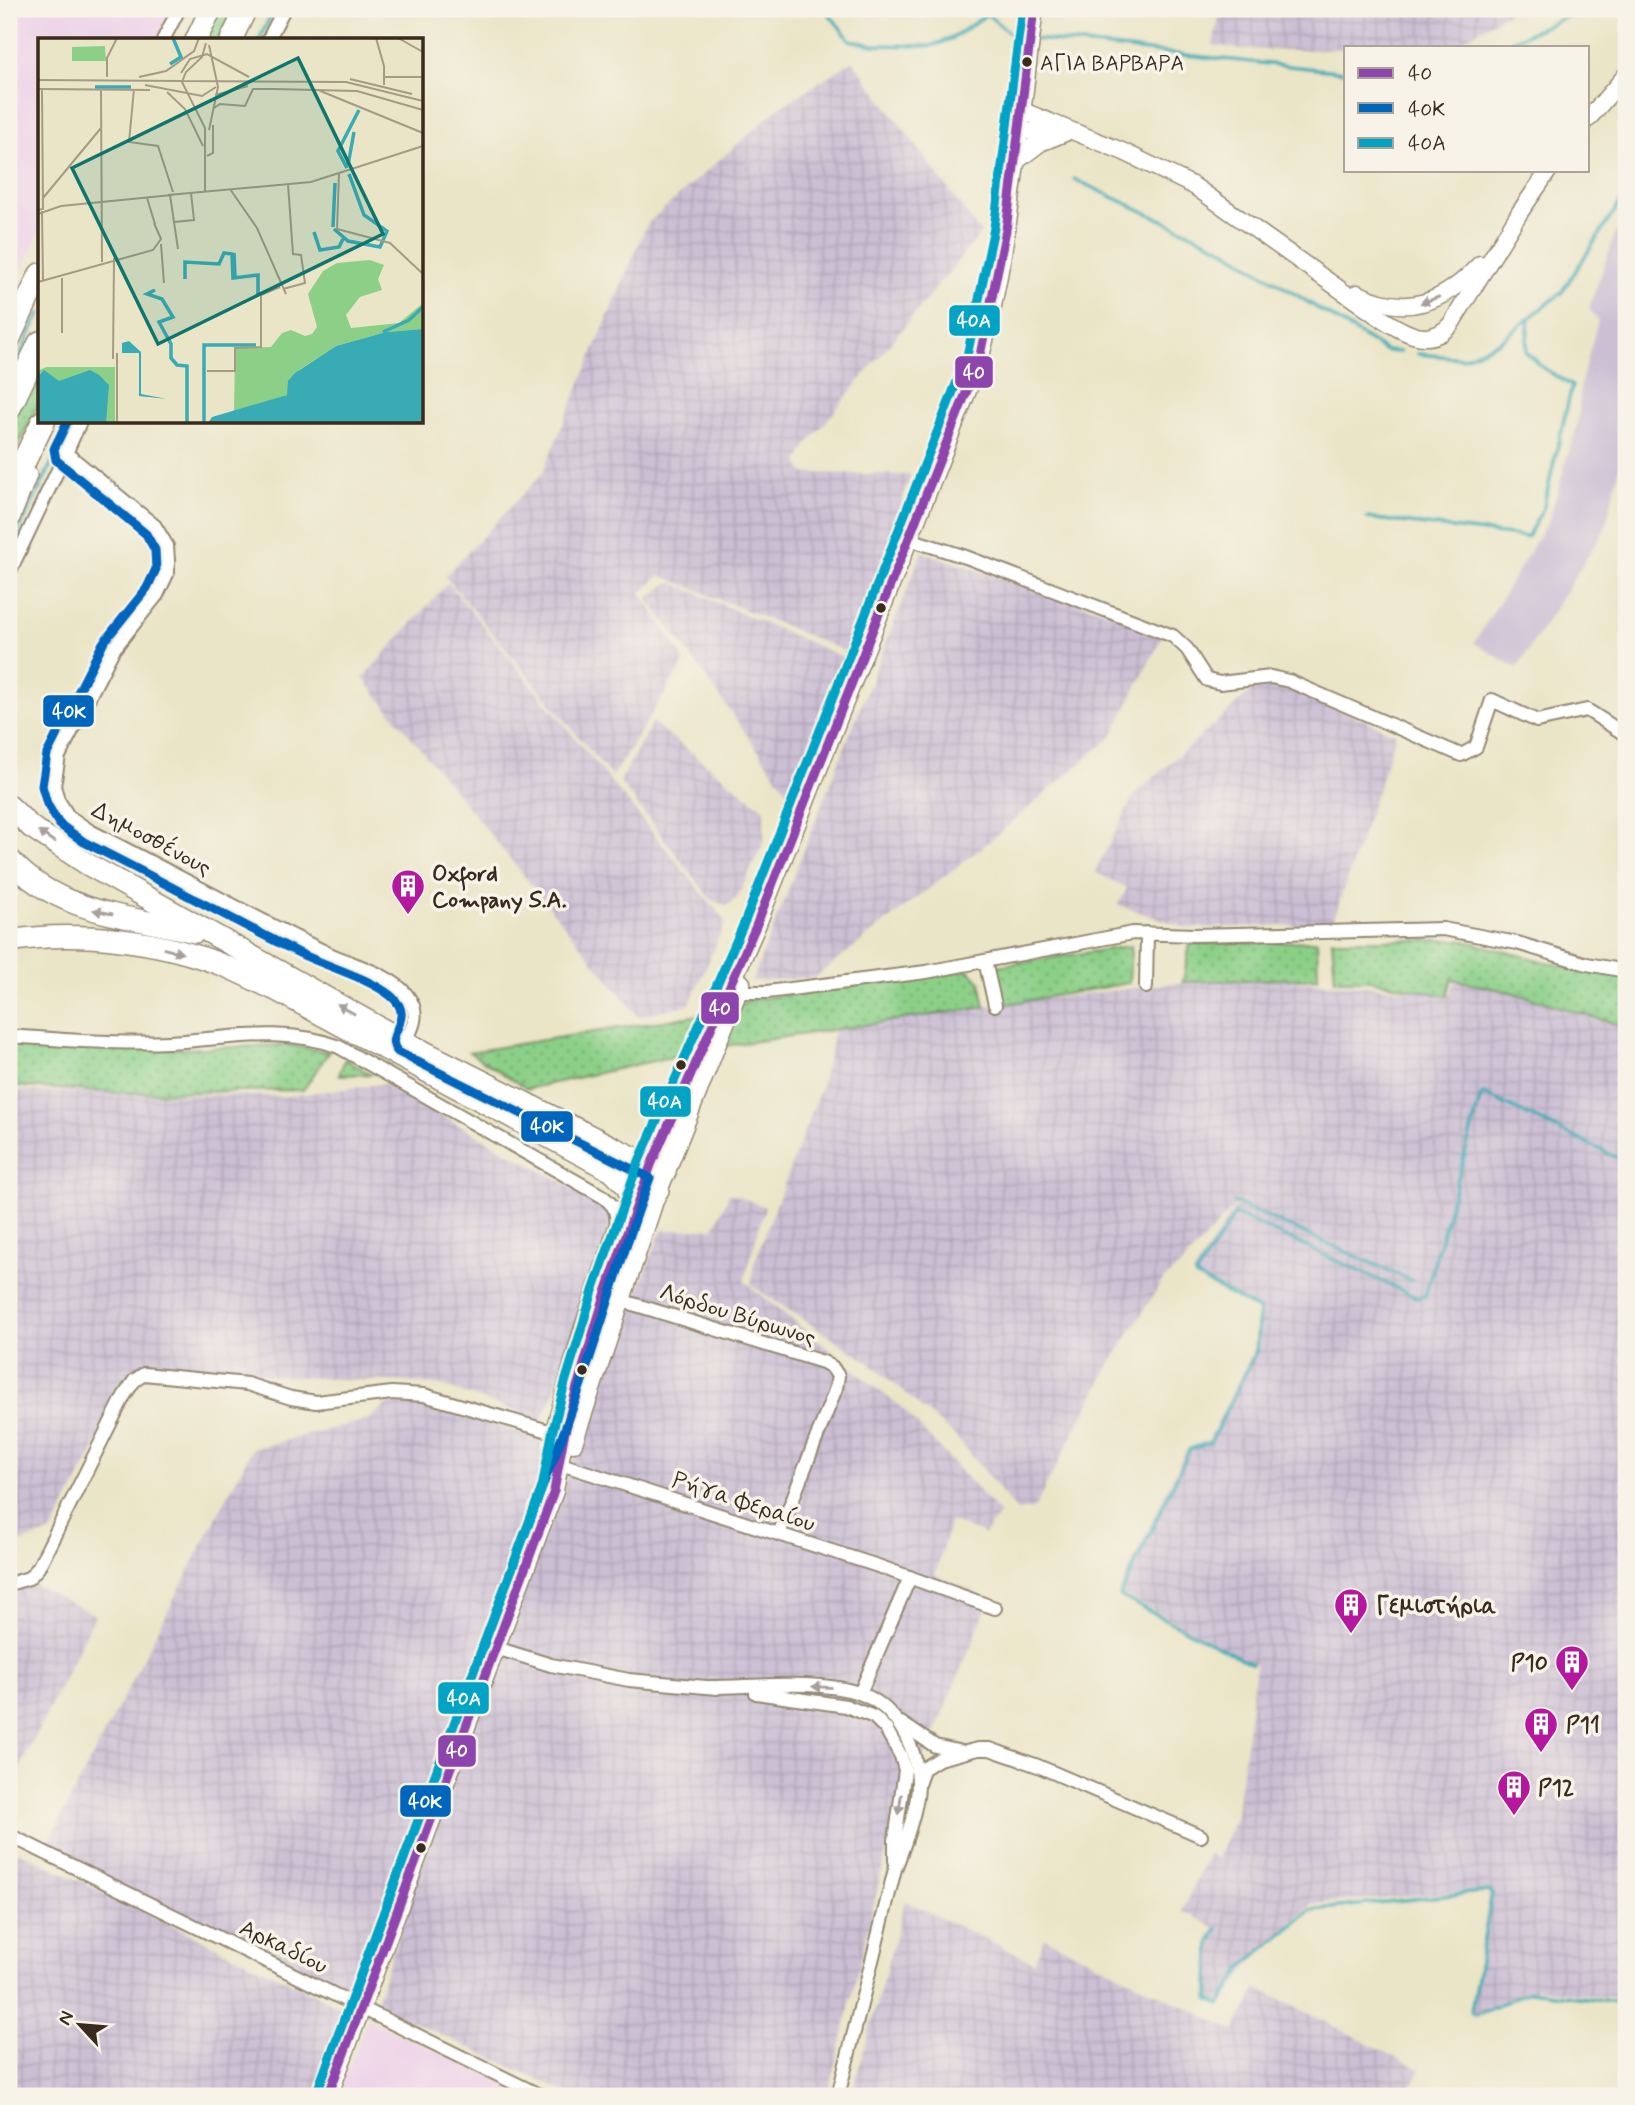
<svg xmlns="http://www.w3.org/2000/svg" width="1635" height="2105" viewBox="0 0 1635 2105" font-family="Mynerve,sans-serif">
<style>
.built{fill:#edd1e9}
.industrial{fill:url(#industrial-grid)}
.railway{fill:#ccbfd4}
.grass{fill:url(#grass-dots);stroke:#647d53;stroke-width:2}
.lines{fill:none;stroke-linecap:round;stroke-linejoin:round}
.stream{stroke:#39abb5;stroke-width:3.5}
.minor-casing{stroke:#938872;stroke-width:16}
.tertiary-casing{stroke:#938872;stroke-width:19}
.secondary-casing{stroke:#938872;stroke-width:21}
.trunk-casing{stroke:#938872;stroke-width:24}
.motorway-casing{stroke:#938872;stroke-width:26}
.minor{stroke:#fff;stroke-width:12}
.tertiary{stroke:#fff;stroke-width:16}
.secondary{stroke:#fff;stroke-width:18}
.trunk{stroke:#fff;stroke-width:21}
.motorway{stroke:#fff;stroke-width:23}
.bus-1-casing{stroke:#f7f3e8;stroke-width:14}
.bus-2-casing{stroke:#f7f3e8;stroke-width:14}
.bus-3-casing{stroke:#f7f3e8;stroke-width:14}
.bus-1{stroke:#8e44ad;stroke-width:9}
.bus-2{stroke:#0065bd;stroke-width:9}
.bus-3{stroke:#03a3c5;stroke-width:9}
.oneway{fill:#a79f9a}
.bus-dot{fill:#3b2a1e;stroke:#f7f3e8;stroke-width:2.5}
.labels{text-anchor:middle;stroke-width:7;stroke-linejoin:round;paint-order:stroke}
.bus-label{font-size:21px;fill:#3b2a1e;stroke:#f7f3e8;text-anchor:start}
.street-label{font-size:23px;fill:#3b2a1e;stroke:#f7f3e8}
.poi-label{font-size:23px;font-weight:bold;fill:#3b2a1e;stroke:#f7f3e8;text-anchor:start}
.inset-river{fill:none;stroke:#39abb5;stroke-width:3.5}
.inset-road{fill:none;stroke:#a59a83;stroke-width:2}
.view{fill:#0f766e;fill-opacity:0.15;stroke:#0f766e;stroke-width:3.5}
.inset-edge{fill:none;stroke:#3b2a1e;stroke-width:3.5}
.line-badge{stroke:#f7f3e8;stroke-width:2.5}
.badge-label{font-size:19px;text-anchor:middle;font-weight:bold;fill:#fff}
</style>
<defs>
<pattern id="industrial-grid" width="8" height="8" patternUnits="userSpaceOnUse" patternTransform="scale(1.75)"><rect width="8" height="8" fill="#ccbfd4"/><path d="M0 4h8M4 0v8" fill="none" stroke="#b0a4b6"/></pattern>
<pattern id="grass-dots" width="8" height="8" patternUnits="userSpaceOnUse" patternTransform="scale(1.75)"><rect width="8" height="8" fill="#8cd088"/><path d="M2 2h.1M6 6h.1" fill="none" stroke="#74a96f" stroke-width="1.8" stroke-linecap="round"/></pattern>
</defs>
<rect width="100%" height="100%" fill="#f7f3e8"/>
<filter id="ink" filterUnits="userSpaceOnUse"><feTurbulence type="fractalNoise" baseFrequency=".0143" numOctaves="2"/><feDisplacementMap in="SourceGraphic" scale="14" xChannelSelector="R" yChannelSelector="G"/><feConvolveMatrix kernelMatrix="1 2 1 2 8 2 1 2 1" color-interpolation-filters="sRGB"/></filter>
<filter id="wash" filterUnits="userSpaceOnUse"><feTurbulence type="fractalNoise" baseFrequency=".00686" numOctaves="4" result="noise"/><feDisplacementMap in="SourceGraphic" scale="28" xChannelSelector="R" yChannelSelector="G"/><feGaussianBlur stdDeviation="1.57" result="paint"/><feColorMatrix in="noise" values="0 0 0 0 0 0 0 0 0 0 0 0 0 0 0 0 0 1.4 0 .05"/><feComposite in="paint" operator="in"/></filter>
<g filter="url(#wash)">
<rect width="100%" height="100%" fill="#ebe5c7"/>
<g class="built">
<path d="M9,9H171L155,40H40V233L9,295Z"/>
<path d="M367,2019L532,2096H338Z"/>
</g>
<g class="industrial">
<path d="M1221,9H1514L1452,47L1390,46L1300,50L1240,49L1213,45Z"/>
<path d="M853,61L981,233L806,446L798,463L804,473L911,475L904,491L897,534V558L860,657L660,575L641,593L685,661L612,777L445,576L542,474L647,224L777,109Z"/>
<path d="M922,552L1165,631L1112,736L990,841L814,978L752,981Z"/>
<path d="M670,582L849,660L826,731L792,798L686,649L647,599Z"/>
<path d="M448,583L726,922L689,1005L638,1016L363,678Z"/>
<path d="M1263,681L1279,683L1396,734L1332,924L1187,928L1118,905L1127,888L1095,872L1134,795Z"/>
<path d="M652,722L764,809V839L761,848L737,898L727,905L712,901L620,782Z"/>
<path d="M1459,970L1626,1026V1999L1537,1988L1470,2016L1490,1889L1312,1904L1249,1964L1223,2004L1207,1996L1211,1935L1215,1927L1182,1911L1208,1854L1217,1858L1236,1818L1256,1665L1119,1592L1186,1450L1209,1439L1257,1344L1258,1309L1193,1273L1239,1201L1180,1266L1163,1280L1108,1368L1034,1509L1017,1511L957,1438L867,1361L751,1285L754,1263L820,1090L835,1029L882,1019L1215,978H1262L1450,993Z"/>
<path d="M384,1084L606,1206L609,1215V1227L552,1398L541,1420L443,1386L405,1382L147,1369L137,1366L52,1532L9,1546V1097L13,1091L286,1096Z"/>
<path d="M730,1193L765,1207L744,1281L904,1410L1000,1514L984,1534L950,1521L935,1575L990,1599L887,1849L828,2096H574L375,2004L496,1648L544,1538L661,1231L714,1228Z"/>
<path d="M393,1400L440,1408L541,1439L548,1488L355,2000L44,1850L252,1449L367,1420Z"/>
<path d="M9,1572L95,1615L9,1790Z"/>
<path d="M9,1847L340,2006L351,2014L324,2096H9Z"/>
<path d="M905,1901L1034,1962L1045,1938L1234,2031L1257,1988L1420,2069L1407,2096H851Z"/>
</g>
<path class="railway" d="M1626,215V439L1605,529L1517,668L1474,643L1549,520L1579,418L1580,386L1598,321L1589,308L1615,235Z"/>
<g class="grass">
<path d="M216,9H234L218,40H200Z"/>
<path d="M40,364V401L9,465V429Z"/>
<path d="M1332,940H1461L1577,970L1626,977V1027L1514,993L1452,979L1447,996L1370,980H1335Z"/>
<path d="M1317,941L1318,978L1183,982L1190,944Z"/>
<path d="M1131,946L1129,983L1001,1005L997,966Z"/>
<path d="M968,970L980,981L985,1007L724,1046L736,1007L750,1000Z"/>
<path d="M700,1015L685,1054L527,1089L469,1052Z"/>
<path d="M9,1043L49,1047L183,1049L289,1045L329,1052L303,1090L125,1093L9,1086Z"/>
<path d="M345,1059L371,1074L339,1075Z"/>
</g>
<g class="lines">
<g class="stream">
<path d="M825,9L850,40L873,45L931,46L953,38L987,14L1014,37L1024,38"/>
<path d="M1035,39L1346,72"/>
<path d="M259,40L274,9"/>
<path d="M1498,47L1584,9"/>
<path d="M1074,179L1220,247L1386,351L1400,352"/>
<path d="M1418,354L1463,358L1499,342L1561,293L1626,194"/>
<path d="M9,377L40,313"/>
<path d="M1367,518L1527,537L1543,509L1572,386L1545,369L1526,352L1529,318"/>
<path d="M9,554L71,422"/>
<path d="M1234,1202L1412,1281"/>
<path d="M1252,1664L1120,1596L1190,1449L1210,1443L1256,1352L1259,1310L1195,1276L1235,1214L1418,1298L1425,1296L1481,1096L1484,1094L1626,1162"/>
<path d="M1218,1929L1210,1942L1209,1999L1220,2005L1243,1966L1311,1910L1489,1891L1492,1894L1471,2011L1476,2015L1530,1991L1626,2003"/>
</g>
</g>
</g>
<g filter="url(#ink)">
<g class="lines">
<g class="minor-casing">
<g id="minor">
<path d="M163,40L179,9"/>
<path d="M268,40L284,9"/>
<path d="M80,422L66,453L155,526L167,546L168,560V572L157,595L113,650L59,756L54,786L58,800L68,816L90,831C169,871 247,914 327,953C350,964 390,974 406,994C420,1011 415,1025 405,1042"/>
<path d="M909,539L966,557L1173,636L1187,649L1207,680L1220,683L1271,677L1289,681L1461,755L1476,747L1492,700L1537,721L1587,710L1626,735"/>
<path d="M9,573L66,453"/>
<path d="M985,961L995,1005"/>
<path d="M1146,987L1147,933"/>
<path d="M739,992H767L926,972L1133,933L1195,935L1443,929L1517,943L1587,964L1626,971"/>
<path d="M9,1036C62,1040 116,1044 169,1042C225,1039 285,1026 339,1047L602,1196C613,1204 618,1211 616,1225L579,1334L552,1432L571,1435"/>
<path d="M620,1300L823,1362L832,1367L838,1376L836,1388L779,1534"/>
<path d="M564,1465L878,1566L995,1608"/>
<path d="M9,1584L29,1578L38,1568L124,1396L134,1381L144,1374L247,1384L291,1398L316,1402L392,1393L424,1395L552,1432"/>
<path d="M496,1648L551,1665L629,1680L717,1688"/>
<path d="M710,1687C753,1687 818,1679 859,1693C899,1707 923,1756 917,1797C913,1822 904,1846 895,1869L838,2096"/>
<path d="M756,1693L846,1706L874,1717L886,1729L901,1756L905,1770L895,1840V1861"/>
<path d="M860,1693L910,1577"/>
<path d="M901,1723L935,1746L962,1752"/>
<path d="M918,1785L923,1769L939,1759L978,1749H990L1038,1766L1201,1836"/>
<path d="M9,1835L541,2096"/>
</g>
</g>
<g class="tertiary-casing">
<g id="tertiary">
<path d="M1023,111L1124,152L1194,186L1376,315C1400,330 1428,351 1451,324L1520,212L1549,170"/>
<path d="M1588,119L1626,75"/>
<path d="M1019,131L1064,132"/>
<path d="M1357,293C1407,318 1444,303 1480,264"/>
</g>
</g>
<g class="secondary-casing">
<g id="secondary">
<path d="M1015,161L1040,142L1065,132"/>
<path d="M573,1443L654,1201L741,983"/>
<path d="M328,2096L554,1491L564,1436L577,1387L605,1295L651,1165L756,926L979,360C1010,246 1018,126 1034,9"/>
</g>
</g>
<g class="trunk-casing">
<g id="trunk">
<path d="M196,40L211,9"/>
<path d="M231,40L246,9"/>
<path d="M9,340L40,274"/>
<path d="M9,518L26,475"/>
<path d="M9,806L31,827L87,864L405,1042L616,1149L665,1172"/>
<path d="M9,859C59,914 126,915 195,932"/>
<path d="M9,941C78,930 162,940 227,967C244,974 260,983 276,990L610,1170L658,1190"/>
<path d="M614,1173L627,1186L635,1210"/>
</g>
</g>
<g class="motorway-casing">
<g id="motorway">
<path d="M9,408L40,343"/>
<path d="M9,492L43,422"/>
</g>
</g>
<use href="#minor" class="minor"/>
<use href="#tertiary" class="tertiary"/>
<use href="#secondary" class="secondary"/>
<use href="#trunk" class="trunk"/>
<use href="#motorway" class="motorway"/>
<g class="bus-1-casing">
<path id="bus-1" d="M328,2096L554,1491L564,1436L577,1387L605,1295L651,1165L756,926L979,360L1006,230L1034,9"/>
</g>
<g class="bus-2-casing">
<path id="bus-2" d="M67,422L54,449L56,460L146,534L155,550L156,569L147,588L103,643L47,754L42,786L47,804L59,824L84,842C156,878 227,917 299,953C326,966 369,978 391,996C418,1019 381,1035 398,1052L650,1178C613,1277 587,1380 546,1477L317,2092"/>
</g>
<g class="bus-3-casing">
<path id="bus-3" d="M317,2092L542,1488L552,1434L565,1383L593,1291L639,1161L745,921L967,356L994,228L1022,9"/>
</g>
<use href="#bus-1" class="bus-1"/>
<use href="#bus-2" class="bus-2"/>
<use href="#bus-3" class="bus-3"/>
</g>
<defs><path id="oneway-solid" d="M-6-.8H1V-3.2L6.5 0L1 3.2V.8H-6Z" transform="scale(1.75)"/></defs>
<g class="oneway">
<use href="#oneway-solid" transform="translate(1430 300) rotate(161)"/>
<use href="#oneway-solid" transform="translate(47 837) rotate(-146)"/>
<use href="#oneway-solid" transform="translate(103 912) rotate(-169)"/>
<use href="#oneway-solid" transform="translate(173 951) rotate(14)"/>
<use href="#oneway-solid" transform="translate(346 1009) rotate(-150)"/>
<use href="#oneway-solid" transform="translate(822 1687) rotate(-177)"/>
<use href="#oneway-solid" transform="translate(900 1804) rotate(98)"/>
</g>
</g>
<defs>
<g id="building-pin" transform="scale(1.75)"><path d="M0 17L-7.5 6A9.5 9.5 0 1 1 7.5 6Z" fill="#b5179e" stroke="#f7f3e8"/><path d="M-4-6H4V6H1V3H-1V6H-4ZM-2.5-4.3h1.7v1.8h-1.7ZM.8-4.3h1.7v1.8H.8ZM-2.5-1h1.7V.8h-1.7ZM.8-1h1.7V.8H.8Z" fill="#fff"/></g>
</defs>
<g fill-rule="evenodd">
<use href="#building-pin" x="408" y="886"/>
<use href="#building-pin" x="1351" y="1605"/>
<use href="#building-pin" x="1572" y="1662"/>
<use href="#building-pin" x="1541" y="1724"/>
<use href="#building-pin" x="1514" y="1787"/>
</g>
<g class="bus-dot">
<circle cx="1027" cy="62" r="6"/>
<circle cx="881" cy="608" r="6"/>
<circle cx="681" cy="1065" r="6"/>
<circle cx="582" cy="1370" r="6"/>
<circle cx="421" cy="1848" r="6"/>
</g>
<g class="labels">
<g class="bus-label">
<text x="1040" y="70">ΑΓΙΑ ΒΑΡΒΑΡΑ</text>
</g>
<g class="street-label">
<text transform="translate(152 838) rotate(28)" y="8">Δημοσθένους</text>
<text transform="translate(738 1314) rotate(17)" y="8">Λόρδου Βύρωνος</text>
<text transform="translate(744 1501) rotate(18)" y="8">Ρήγα Φεραίου</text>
<text transform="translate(284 1946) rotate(26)" y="8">Αρκαδίου</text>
</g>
<g class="poi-label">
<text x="432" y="881">Oxford<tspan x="432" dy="26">Company S.A.</tspan></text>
<text x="1376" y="1613">Γεμιστήρια</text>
<text x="1548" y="1670" text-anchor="end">P10</text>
<text x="1566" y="1732">P11</text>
<text x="1538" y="1795">P12</text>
</g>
</g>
<g transform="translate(38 38)">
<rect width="385" height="385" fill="#ebe5c7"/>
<path d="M67,8L68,23H34V9Z" fill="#8cd088"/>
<path d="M332,222L346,227L340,241L344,252L322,259L308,277L313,290L361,285L385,265V291L348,294L298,308L261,332L249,357L196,375L197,310L233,309L244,295L253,292L267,298L274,296L279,289L270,256L285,233L299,225Z" fill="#8cd088"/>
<path d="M8,329H77V385H0V333Z" fill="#8cd088"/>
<path d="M385,291V385H170L174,379L249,357L250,343L257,335L298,308L348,294ZM91,303L103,314V356L129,361L101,358V315H84V305ZM6,332L21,343L52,332L61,337L71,347L68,385H0V339Z" fill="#39abb5"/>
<path class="inset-river" d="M132,26L143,19L135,0M57,49H93M310,127L316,94M309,130L300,113L321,72M295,189L297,145M296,191L310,203L342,209L349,193L326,177L311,136M276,194L282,212L301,209L305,201M196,215L197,239M147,241V224L181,226L186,215L194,216L195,240L220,237V258M117,252L109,256L124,261L135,279L121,284L133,306V320L139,327L149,328V385M345,294L371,282L385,269M166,385V307H218"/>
<path class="inset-road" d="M338,0L346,28V47M360,0L385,14M171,7L180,49L171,92M143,35L152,21L169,16L211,39M69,39V20L79,0M101,39L128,33L156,13L161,0M346,39H385M312,41L374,56M0,42L308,44L385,63M107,47L164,58L178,49M0,51L112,52M63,51L64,224M96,51L91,104L120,108L135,154M280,52L385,95M129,54L147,71L165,108M177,57L210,48M176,70L182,66L207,68L215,51H236L319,53L385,72M169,118L175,115V87M301,136L299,191L352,205L385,236M192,151L219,190L248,256M167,153V90L144,44L148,34L164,19L168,5M130,157L273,144L385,108M132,157L140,211M5,160L63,90M109,160L117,186M0,172L5,171L4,51M4,173L5,243M0,176L23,168L134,157M136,184L156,182L153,155M123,206L126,245M0,244L115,212L123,201L116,185M245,251L267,245L263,217L255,216L250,146M24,295V240M79,315V385M75,321L76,220M169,333H197V310L223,309V257L242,249"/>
<path class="view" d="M260,20L345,196L120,306L34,130Z"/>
<rect width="385" height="385" class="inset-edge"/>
</g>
<g class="line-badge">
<rect x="948" y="304" width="53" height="33" rx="7" fill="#03a3c5"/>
<rect x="954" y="355" width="40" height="34" rx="7" fill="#8e44ad"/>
<rect x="42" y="694" width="53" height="34" rx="7" fill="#0065bd"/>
<rect x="700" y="991" width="40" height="34" rx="7" fill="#8e44ad"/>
<rect x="639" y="1085" width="53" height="33" rx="7" fill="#03a3c5"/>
<rect x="520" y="1110" width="54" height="33" rx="7" fill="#0065bd"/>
<rect x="437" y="1681" width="53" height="34" rx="7" fill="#03a3c5"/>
<rect x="437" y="1734" width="40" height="34" rx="7" fill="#8e44ad"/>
<rect x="399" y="1784" width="53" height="34" rx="7" fill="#0065bd"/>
</g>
<g class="badge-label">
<text x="974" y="327">40Α</text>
<text x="974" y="379">40</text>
<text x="69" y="718">40Κ</text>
<text x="720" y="1015">40</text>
<text x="665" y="1108">40Α</text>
<text x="547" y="1133">40Κ</text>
<text x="464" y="1705">40Α</text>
<text x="457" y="1757">40</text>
<text x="425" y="1808">40Κ</text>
</g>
<rect width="1635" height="2105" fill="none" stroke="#f7f3e8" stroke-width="35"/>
<rect x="1344" y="46" width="245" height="126" fill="#f7f3e8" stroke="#aca397" stroke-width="2"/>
<rect x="1358" y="68" width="35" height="10" fill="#8e44ad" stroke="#aca397" stroke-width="2"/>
<text x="1408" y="80" font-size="21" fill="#3b2a1e">40</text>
<rect x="1358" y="103" width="35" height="10" fill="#0065bd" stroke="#aca397" stroke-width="2"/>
<text x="1408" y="116" font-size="21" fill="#3b2a1e">40Κ</text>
<rect x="1358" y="138" width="35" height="10" fill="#03a3c5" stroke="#aca397" stroke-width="2"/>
<text x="1408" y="150" font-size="21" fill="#3b2a1e">40Α</text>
<g transform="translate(80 2025) rotate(296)" stroke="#f7f3e8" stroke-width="5" paint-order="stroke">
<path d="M0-5L12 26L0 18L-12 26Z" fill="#3b2a1e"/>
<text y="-10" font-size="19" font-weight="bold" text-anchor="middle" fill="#3b2a1e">N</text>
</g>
</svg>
